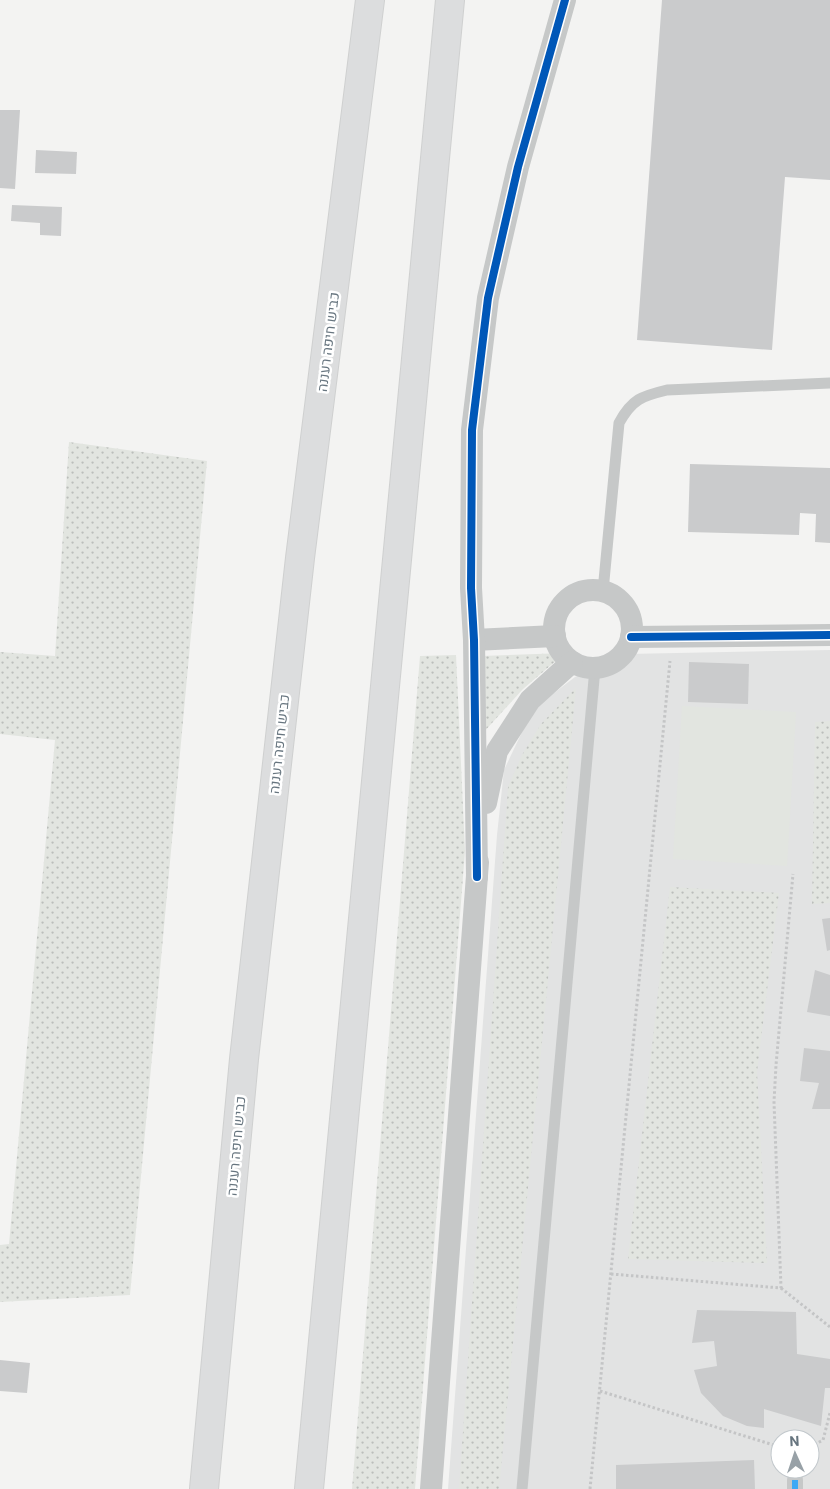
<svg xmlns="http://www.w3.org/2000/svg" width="830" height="1489" viewBox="0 0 830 1489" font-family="Roboto,Heebo,sans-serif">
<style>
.built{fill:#e2e3e3;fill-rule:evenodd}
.green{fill:url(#green-dots)}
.pitch{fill:#e2e5e0}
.building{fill:#cacbcc}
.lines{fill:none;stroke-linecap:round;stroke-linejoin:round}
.trunk-casing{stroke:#cfd0d0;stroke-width:30}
.path{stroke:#c4c5c6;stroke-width:3;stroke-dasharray:2.5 2.5;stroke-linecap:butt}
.service{stroke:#c6c8c8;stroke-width:11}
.pedestrian{stroke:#c6c8c8;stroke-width:16}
.minor{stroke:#c6c8c8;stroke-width:22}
.trunk{stroke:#dcddde;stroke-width:28}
.quiet{stroke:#3fa9f5;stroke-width:6;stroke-dasharray:12 6;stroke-linecap:butt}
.cycleway-casing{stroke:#fff;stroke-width:11}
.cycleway{stroke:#0057b8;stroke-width:8}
.labels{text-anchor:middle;stroke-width:5;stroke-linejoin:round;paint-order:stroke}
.street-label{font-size:14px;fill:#67757f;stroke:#fff}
</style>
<defs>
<pattern id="green-dots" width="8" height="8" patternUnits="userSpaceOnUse" patternTransform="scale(1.25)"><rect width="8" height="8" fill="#e2e5e0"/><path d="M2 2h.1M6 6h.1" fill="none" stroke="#bbbebb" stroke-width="1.8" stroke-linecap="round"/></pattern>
</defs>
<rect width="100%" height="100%" fill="#f3f3f2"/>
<path class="built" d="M830,650V1489H448L497,835L504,770L533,709L575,677L627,654ZM780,1439H810V1469H780Z"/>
<g class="green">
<path d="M69,442L207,461L130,1295L0,1302V1245L9,1244L55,740L0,734V652L55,656Z"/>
<path d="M565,653L523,689L482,734L481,656Z"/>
<path d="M456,655L465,851L415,1489H352L420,656Z"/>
<path d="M576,688L499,1489H459L508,787L522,755L541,724Z"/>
<path d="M830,721V903L812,904L815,722Z"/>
<path d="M670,887L779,893L757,1072L767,1263L628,1259Z"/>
</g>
<path class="pitch" d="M682,706L796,712L787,866L673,859Z"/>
<g class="building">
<path d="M662,0H830V180L785,177L772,350L637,340Z"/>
<path d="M0,110H20L15,189L0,188Z"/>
<path d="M36,150L77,152L76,174L35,173Z"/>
<path d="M12,205L62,207L61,236L40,235V223L11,221Z"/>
<path d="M690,464L830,468V543L815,542L816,514L800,513L799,535L688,532Z"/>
<path d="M689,662L749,664L748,704L688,702Z"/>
<path d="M830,918V950L827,951L822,919Z"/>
<path d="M815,970L830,975V1016L807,1012Z"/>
<path d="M804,1048L830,1051V1109H812L819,1083L800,1081Z"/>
<path d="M697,1310L796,1312L797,1354L830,1359V1388H825L821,1426L764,1409V1428L747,1426L723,1416L701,1393L694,1370L717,1366L714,1341L692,1343Z"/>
<path d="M0,1360L30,1363L27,1393L0,1391Z"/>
<path d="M754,1460L755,1489H616V1465Z"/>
</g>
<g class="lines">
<g class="trunk-casing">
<g id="trunk">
<path d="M204,1489L244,1059L300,558L370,0"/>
<path d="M309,1489L450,0"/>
</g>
</g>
<g class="path">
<path d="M611,1274L781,1288L774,1102L776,1065L793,874"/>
<path d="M781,1288L830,1327"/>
<path d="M600,1391L780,1447"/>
<path d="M810,1447L823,1440L830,1413"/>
<path d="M590,1489L670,661"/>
</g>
<g class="service">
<path d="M603,591L619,423C632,399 642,396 667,390L830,383"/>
<path d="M522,1489L595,668"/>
</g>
<path class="pedestrian" d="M795,1480V1489"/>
<g class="minor">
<circle cx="593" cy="629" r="39"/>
<path d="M631,637L830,635"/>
<path d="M474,640L555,636"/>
<path d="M486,803L497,751L530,700L572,662"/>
<path d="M477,877L474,640L471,588L472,430L488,298L518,167L565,0"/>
<path d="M431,1489L478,862"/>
</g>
<use href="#trunk" class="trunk"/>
<path class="quiet" d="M795,1480V1489"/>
<g class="cycleway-casing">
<g id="cycleway">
<path d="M631,637L830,635"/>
<path d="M477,877L474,640L471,588L472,430L488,298L518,167L565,0"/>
</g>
</g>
<use href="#cycleway" class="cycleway"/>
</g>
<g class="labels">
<g class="street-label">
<text transform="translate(328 342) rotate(-83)" y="5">כביש חיפה רעננה</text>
<text transform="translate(279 744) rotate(-84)" y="5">כביש חיפה רעננה</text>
<text transform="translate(236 1146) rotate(-85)" y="5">כביש חיפה רעננה</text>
</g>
</g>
<g transform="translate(795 1454) rotate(357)"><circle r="24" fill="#ffffff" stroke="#c2c8cc"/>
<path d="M0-4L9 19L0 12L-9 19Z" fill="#98a1a7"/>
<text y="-8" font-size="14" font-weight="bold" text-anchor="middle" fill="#67757f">N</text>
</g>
</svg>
